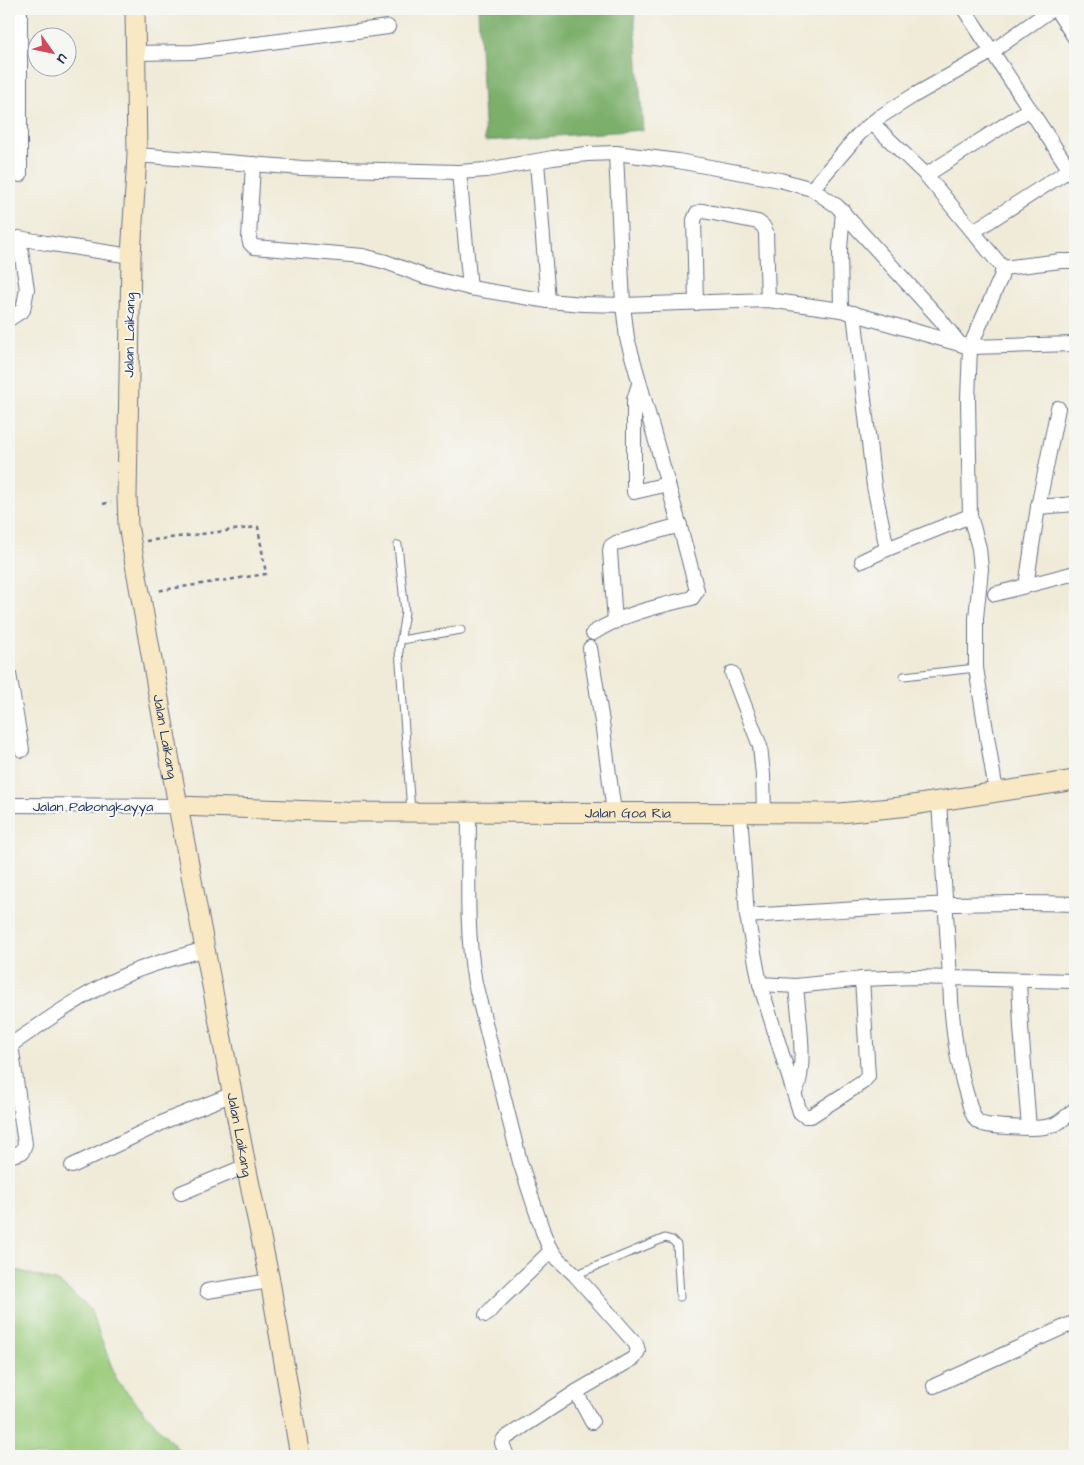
<svg xmlns="http://www.w3.org/2000/svg" width="1084" height="1465" viewBox="0 0 1084 1465" font-family="'Architects Daughter',sans-serif">
<style>
.green{fill:#9acb7a;stroke:#5a7d6c}
.forest{fill:#7baf6a;stroke:#4b6f64}
.lines{fill:none;stroke-linecap:round;stroke-linejoin:round}
.lane-casing{stroke:#667189;stroke-width:9}
.street-casing{stroke:#667189;stroke-width:16}
.secondary-casing{stroke:#667189;stroke-width:21}
.path{stroke:#667189;stroke-width:2.5;stroke-dasharray:4 4;stroke-linecap:butt}
.lane{stroke:#fff;stroke-width:7}
.street{stroke:#fff;stroke-width:14}
.secondary{stroke:#f8e8c3;stroke-width:19}
.labels{text-anchor:middle;stroke-width:4.5;stroke-linejoin:round;paint-order:stroke}
.street-label{font-size:14px;fill:#1b2f5e;stroke:#f6f6f2}
</style>
<rect width="100%" height="100%" fill="#f6f6f2"/>
<filter id="ink" filterUnits="userSpaceOnUse"><feTurbulence type="fractalNoise" baseFrequency=".02" numOctaves="2"/><feDisplacementMap in="SourceGraphic" scale="10" xChannelSelector="R" yChannelSelector="G"/><feConvolveMatrix kernelMatrix="1 2 1 2 8 2 1 2 1" color-interpolation-filters="sRGB"/></filter>
<filter id="wash" filterUnits="userSpaceOnUse"><feTurbulence type="fractalNoise" baseFrequency=".0096" numOctaves="4" result="noise"/><feDisplacementMap in="SourceGraphic" scale="20" xChannelSelector="R" yChannelSelector="G"/><feGaussianBlur stdDeviation="1.12" result="paint"/><feColorMatrix in="noise" values="0 0 0 0 0 0 0 0 0 0 0 0 0 0 0 0 0 1.4 0 .05"/><feComposite in="paint" operator="in"/></filter>
<g filter="url(#wash)">
<rect width="100%" height="100%" fill="#f0ebd8"/>
<path class="green" d="M9,1268L59,1282L90,1309L117,1381L184,1456H9Z"/>
<path class="forest" d="M478,9H634L643,130L485,141Z"/>
</g>
<g filter="url(#ink)">
<g class="lines">
<g class="lane-casing">
<g id="lane">
<path d="M398,545L405,612L399,650L411,811"/>
<path d="M401,640L461,630"/>
<path d="M904,676L976,668"/>
<path d="M575,1275L665,1238L672,1240L677,1245L680,1297"/>
</g>
</g>
<g class="street-casing">
<g id="street">
<path d="M20,9V175"/>
<path d="M964,9L1075,178"/>
<path d="M1056,9L1075,38"/>
<path d="M136,53L193,52L388,27"/>
<path d="M872,123L926,175L1003,268"/>
<path d="M137,155L302,168L459,172L486,170L553,158L587,154L616,153L678,161L780,180L812,189L837,206L940,319L958,342"/>
<path d="M537,162L548,301"/>
<path d="M253,164L249,238L250,243L254,247L363,256L386,262L423,276L470,288L548,301L583,304L623,305L768,300L841,310L970,347L1075,344"/>
<path d="M459,172L470,288"/>
<path d="M926,175L1030,109"/>
<path d="M812,189L859,134L878,118L913,96L993,51L1052,9"/>
<path d="M974,231L1069,170"/>
<path d="M696,303L694,220L697,213L703,211L758,222L763,226L766,232L768,300"/>
<path d="M841,310L840,249L843,211"/>
<path d="M854,313L874,486L887,549L970,516"/>
<path d="M9,319L23,310L27,289L19,238L46,243L131,256"/>
<path d="M639,384L634,400V492L668,484"/>
<path d="M1038,507L1075,504"/>
<path d="M862,561L887,549"/>
<path d="M1026,586L1038,507L1058,408"/>
<path d="M995,594L1075,573"/>
<path d="M615,622L610,551L611,546L616,543L680,525"/>
<path d="M593,633C623,614 658,606 692,598L697,591L683,538L627,338L623,305L616,153"/>
<path d="M590,648L602,722L614,812"/>
<path d="M732,673L760,746L763,775L764,813"/>
<path d="M9,674L22,750"/>
<path d="M996,792L976,668V618L981,569L979,548L970,516L968,399L970,347L1001,277L1003,268L1061,261H1075"/>
<path d="M939,801L950,978L1075,981"/>
<path d="M9,805L178,806"/>
<path d="M469,812C469,869 465,927 475,983L520,1162L543,1232L549,1247L558,1259L575,1275L636,1344L638,1351L634,1358L576,1392L592,1422"/>
<path d="M740,813L747,916L760,984L800,1112L805,1116H811L863,1082L868,1076L862,979"/>
<path d="M747,916C856,909 966,900 1075,904"/>
<path d="M1019,980L1021,1027L1029,1128C1054,1128 1057,1125 1075,1109"/>
<path d="M760,984L796,986L862,979L914,977L950,978C951,1021 956,1062 969,1103C971,1109 972,1116 977,1121C984,1128 1018,1127 1029,1128"/>
<path d="M9,1046C49,1019 89,989 135,971C158,962 182,956 205,949"/>
<path d="M795,1092C808,1068 798,1014 796,986"/>
<path d="M9,1156L22,1152L25,1144L11,1045"/>
<path d="M72,1166L170,1119L233,1094"/>
<path d="M181,1193L246,1166"/>
<path d="M207,1291L270,1281"/>
<path d="M486,1315L494,1306L552,1250"/>
<path d="M934,1386L1075,1322"/>
<path d="M507,1456L502,1443L504,1439L576,1392"/>
</g>
</g>
<g class="secondary-casing">
<g id="secondary">
<path id="s1" d="M135,9L137,155L131,256L127,497L128,525L178,806L246,1166L270,1281L300,1456"/>
<path id="s2" d="M178,806L344,812L840,813L900,807L1075,780"/>
</g>
</g>
<g class="path">
<path d="M103,504L111,502"/>
<path d="M146,541L258,527L266,574L156,591"/>
</g>
<use href="#lane" class="lane"/>
<use href="#street" class="street"/>
<use href="#secondary" class="secondary"/>
</g>
</g>
<g class="labels">
<g class="street-label">
<text transform="translate(129 335) rotate(-89)" y="5">Jalan Laikang</text>
<text dy="5" stroke="none"><textPath href="#s1" startOffset="731">Jalan Laikang</textPath></text>
<text x="93" y="811">Jalan Pabongkayya</text>
<text dy="5" stroke="none"><textPath href="#s2" startOffset="450">Jalan Goa Ria</textPath></text>
<text dy="5" stroke="none"><textPath href="#s1" startOffset="1136">Jalan Laikang</textPath></text>
</g>
</g>
<rect width="1084" height="1465" fill="none" stroke="#f6f6f2" stroke-width="30"/>
<g transform="translate(52 52) rotate(123)"><circle r="24" fill="#f6f6f2" stroke="#9ea6b7"/>
<path d="M0-4L9 19L0 12L-9 19Z" fill="#d1495b"/>
<text y="-8" font-size="14" font-weight="bold" text-anchor="middle" fill="#1b2f5e">U</text>
</g>
</svg>
